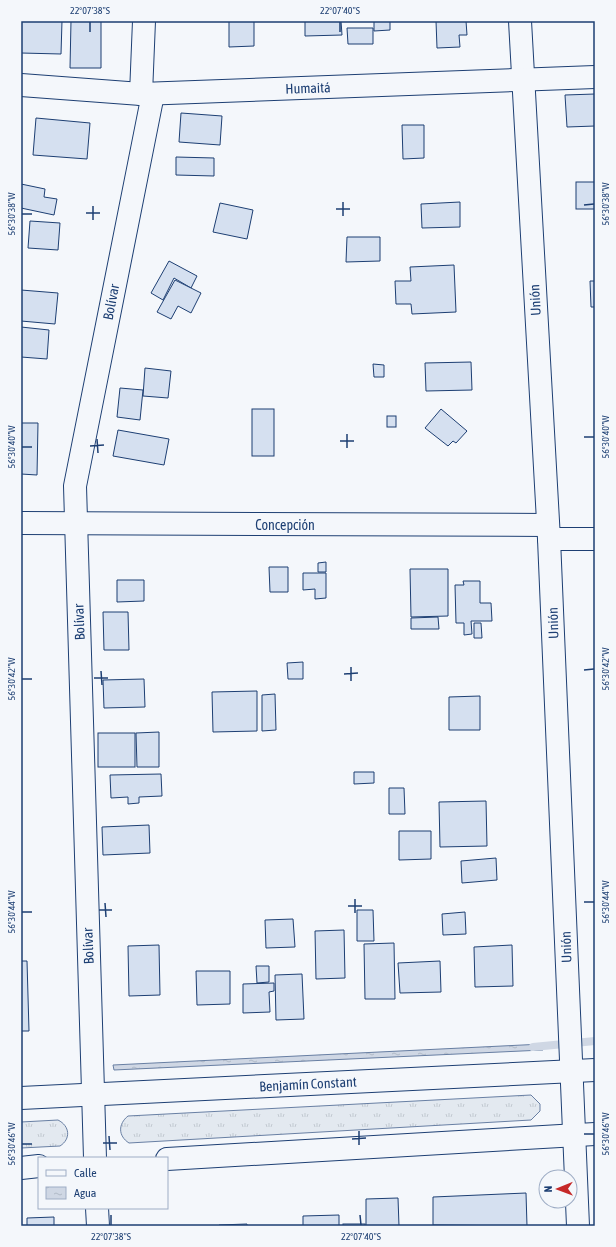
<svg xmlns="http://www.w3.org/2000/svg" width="616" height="1247" viewBox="0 0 616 1247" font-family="'Asap Condensed',sans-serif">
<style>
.grass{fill:url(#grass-tufts);stroke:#687fa3}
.water{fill:url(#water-ripples);stroke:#687fa3}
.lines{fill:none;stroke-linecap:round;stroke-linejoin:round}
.stream{stroke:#cfd7e4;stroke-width:8}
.building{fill:#d5e0f0;stroke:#1d3f73}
.minor-casing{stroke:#1d3f73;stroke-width:24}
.minor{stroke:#f4f7fb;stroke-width:22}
.ticks{fill:none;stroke:#1d3f73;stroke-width:1.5}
.labels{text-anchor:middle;stroke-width:3;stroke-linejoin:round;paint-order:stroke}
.street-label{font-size:14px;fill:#1d3f73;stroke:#f4f7fb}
.neatline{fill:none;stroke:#1d3f73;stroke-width:1.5}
.ticks-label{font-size:10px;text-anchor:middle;fill:#1d3f73}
</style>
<defs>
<pattern id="grass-tufts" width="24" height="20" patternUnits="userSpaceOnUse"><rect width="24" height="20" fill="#e3e9f0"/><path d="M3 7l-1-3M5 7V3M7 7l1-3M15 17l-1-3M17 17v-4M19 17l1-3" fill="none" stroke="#c2c9d1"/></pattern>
<pattern id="water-ripples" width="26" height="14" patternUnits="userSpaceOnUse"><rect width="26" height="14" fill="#cfd7e4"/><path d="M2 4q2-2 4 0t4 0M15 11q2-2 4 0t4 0" fill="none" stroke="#b1bac7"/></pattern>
</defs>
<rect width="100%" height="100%" fill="#f4f7fb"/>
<g class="grass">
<path d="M531,1095L540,1104V1111L531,1120L129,1143C118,1136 118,1124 128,1116Z"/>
<path d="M58,1120C70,1126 71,1139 60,1146L21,1148V1122Z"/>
</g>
<path class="water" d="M543,1044V1050L114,1070L113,1065Z"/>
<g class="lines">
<path class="stream" d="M533,1047L595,1041"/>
</g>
<g class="building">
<path d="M21,21H62L61,54L21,53Z"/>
<path d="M71,21H101V68H70Z"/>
<path d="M229,21H254V46L229,47Z"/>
<path d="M305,21H341L342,35L305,36Z"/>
<path d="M374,21H390V30L374,31Z"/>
<path d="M436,21H466L467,35H459L460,47L437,48Z"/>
<path d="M347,28H373V44H348Z"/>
<path d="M595,94V126L567,127L565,95Z"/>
<path d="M181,113L222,116L220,145L179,142Z"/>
<path d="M36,118L90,123L87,159L33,155Z"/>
<path d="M402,125H424V158L403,159Z"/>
<path d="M176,157L214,158V176L176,175Z"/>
<rect x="576" y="182" width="19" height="27"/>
<path d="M21,184L45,189L44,197L57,199L54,215L21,208Z"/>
<path d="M460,202V227L422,228L421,204Z"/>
<path d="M220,203L253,210L247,239L213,232Z"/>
<path d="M30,221L60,223L58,250L28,248Z"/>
<path d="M347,237H380V261L346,262Z"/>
<path d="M169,261L197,276L191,288L174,278L163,300L151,293Z"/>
<path d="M454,265L456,312L412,314L411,304H396L395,281H411L410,267Z"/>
<path d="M175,280L201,293L191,313L178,306L171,319L157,312Z"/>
<path d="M590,281H595V307H591Z"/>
<path d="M21,290L58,293L55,324L21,321Z"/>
<path d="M21,327L49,330L47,359L21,357Z"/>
<path d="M471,362L472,390L426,391L425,363Z"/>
<path d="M373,364L384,365V377H374Z"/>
<path d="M145,368L171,371L168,398L143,396Z"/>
<path d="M120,388L143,390L140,420L117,417Z"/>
<rect x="252" y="409" width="22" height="47"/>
<path d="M441,409L467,431L456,443L453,441L448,446L425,428Z"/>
<rect x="387" y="416" width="9" height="11"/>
<path d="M21,423H38L37,475L21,474Z"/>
<path d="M118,430L169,439L164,465L113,456Z"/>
<path d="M326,562V572H318V563Z"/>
<path d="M269,567H288V592H270Z"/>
<path d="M410,569H448V616L411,617Z"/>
<path d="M303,573H326V598L315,599V589L303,590Z"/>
<path d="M117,580H144V601L117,602Z"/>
<path d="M463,581H480V603H491L492,621H471L472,634L464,635V623H456L455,585H464Z"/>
<path d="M103,612H128L129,650H104Z"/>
<path d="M438,617L439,629H411V618Z"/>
<path d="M474,623H481L482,638H474Z"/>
<path d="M303,662V679H288L287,663Z"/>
<path d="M144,679L145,707L104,708L103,680Z"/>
<path d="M257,691V731L213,732L212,692Z"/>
<path d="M275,694L276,730L262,731V695Z"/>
<path d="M480,696V730H449V697Z"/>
<path d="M159,732V767H137L136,733Z"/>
<rect x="98" y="733" width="37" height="34"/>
<path d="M354,772H374V783L354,784Z"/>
<path d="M161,774L162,796L139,797V803L128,804V797L111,798L110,775Z"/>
<path d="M389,788H404L405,814H389Z"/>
<path d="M486,801L487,846L440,847L439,802Z"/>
<path d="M149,825L150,853L103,855L102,827Z"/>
<path d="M399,831H431V859L399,860Z"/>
<path d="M496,858L497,880L462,883L461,861Z"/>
<path d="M357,910H373L374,941H357Z"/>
<path d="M465,912L466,934L443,935L442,914Z"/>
<path d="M293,919L295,947L266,948L265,920Z"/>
<path d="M344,930L345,978L316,979L315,931Z"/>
<path d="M394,943L395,999H365L364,944Z"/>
<path d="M159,945L160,995L129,996L128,946Z"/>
<path d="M512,945L513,986L475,987L474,947Z"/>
<path d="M21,961H27L29,1031H21Z"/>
<path d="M440,961L441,992L400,993L398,963Z"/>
<path d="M256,966H269V982L257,983Z"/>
<path d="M196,971H230V1004L197,1005Z"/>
<path d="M302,974L304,1019L276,1020L275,975Z"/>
<path d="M274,983V991L269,992L270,1012L243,1013V984Z"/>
<path d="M526,1193L527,1226L433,1225V1197Z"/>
<path d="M398,1198L399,1226H366V1199Z"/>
<path d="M339,1215V1226H303V1216Z"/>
<path d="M54,1217V1226H27V1218Z"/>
<path d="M247,1224V1226H219V1225Z"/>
<rect x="343" y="1224" width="22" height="2"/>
</g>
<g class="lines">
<g class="minor-casing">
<g id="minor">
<path d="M520,21L549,539L578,1226"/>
<path d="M21,85L141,94L595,77"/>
<path d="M141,94L144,21"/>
<path d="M21,523L548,525"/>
<path d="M549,539H595"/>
<path d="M21,1098L595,1070"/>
<path d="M95,1158L75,486L153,94"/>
<path d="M167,1159L595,1134"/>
<path d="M21,1168L39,1166"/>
<path d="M97,1208L98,1226"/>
</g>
</g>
<use href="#minor" class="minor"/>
</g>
<path class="ticks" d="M90,22V32M340,22V32M343,202V216M584,205L594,204M93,206V220M336,209H350M86,213H100M22,214H32M347,434V448M584,437H594M97,439L98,453M340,441H354M90,446L104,445M22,447H32M351,667V681M584,670L594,669M101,671L102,685M344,674L358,673M94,678H108M22,679H32M355,899V913M584,902H594M105,903L106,917M348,906H362M99,910H112M22,912H32M359,1131V1145M584,1134H594M109,1136L110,1150M352,1139L366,1138M103,1143H117M22,1144H32M111,1215V1225M360,1215L361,1225"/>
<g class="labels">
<g class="street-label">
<text transform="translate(308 88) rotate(-2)" y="5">Humaitá</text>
<text transform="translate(535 300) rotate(-93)" y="5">Unión</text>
<text transform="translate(111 302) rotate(-79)" y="5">Bolívar</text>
<text x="285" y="530">Concepción</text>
<text transform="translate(79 622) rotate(-92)" y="5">Bolívar</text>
<text transform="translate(553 623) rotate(-92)" y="5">Unión</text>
<text transform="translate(88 946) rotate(-92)" y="5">Bolívar</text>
<text transform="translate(566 947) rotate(-92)" y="5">Unión</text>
<text transform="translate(308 1084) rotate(-3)" y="5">Benjamín Constant</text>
</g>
</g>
<rect width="616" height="1247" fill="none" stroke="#f4f7fb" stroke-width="44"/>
<rect x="38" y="1157" width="130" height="52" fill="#f4f7fb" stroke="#9eadc5"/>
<rect x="46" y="1170" width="20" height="6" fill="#f4f7fb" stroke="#9eadc5"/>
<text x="74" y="1177" font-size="12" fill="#1d3f73">Calle</text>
<rect x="46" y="1187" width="20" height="12" fill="url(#water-ripples)" stroke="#9eadc5"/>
<text x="74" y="1197" font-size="12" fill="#1d3f73">Agua</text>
<g transform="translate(558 1189) rotate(269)"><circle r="19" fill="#f4f7fb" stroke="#9eadc5"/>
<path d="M0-3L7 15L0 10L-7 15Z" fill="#c62828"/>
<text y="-6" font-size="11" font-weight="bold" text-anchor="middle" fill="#1d3f73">N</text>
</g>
<rect x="22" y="22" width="572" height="1203" class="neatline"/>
<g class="ticks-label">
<text x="90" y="14">22°07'38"S</text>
<text x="340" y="14">22°07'40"S</text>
<text transform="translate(605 204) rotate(-90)" y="4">56°30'38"W</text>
<text transform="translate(11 214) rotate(-90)" y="4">56°30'38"W</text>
<text transform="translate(605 437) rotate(-90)" y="4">56°30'40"W</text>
<text transform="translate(11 447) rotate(-90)" y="4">56°30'40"W</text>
<text transform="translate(605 669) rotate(-90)" y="4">56°30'42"W</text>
<text transform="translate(11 679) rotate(-90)" y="4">56°30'42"W</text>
<text transform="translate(605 902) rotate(-90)" y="4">56°30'44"W</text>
<text transform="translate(11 912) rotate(-90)" y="4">56°30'44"W</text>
<text transform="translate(605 1134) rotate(-90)" y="4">56°30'46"W</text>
<text transform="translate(11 1144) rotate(-90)" y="4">56°30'46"W</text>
<text x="111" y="1240">22°07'38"S</text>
<text x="361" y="1240">22°07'40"S</text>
</g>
</svg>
